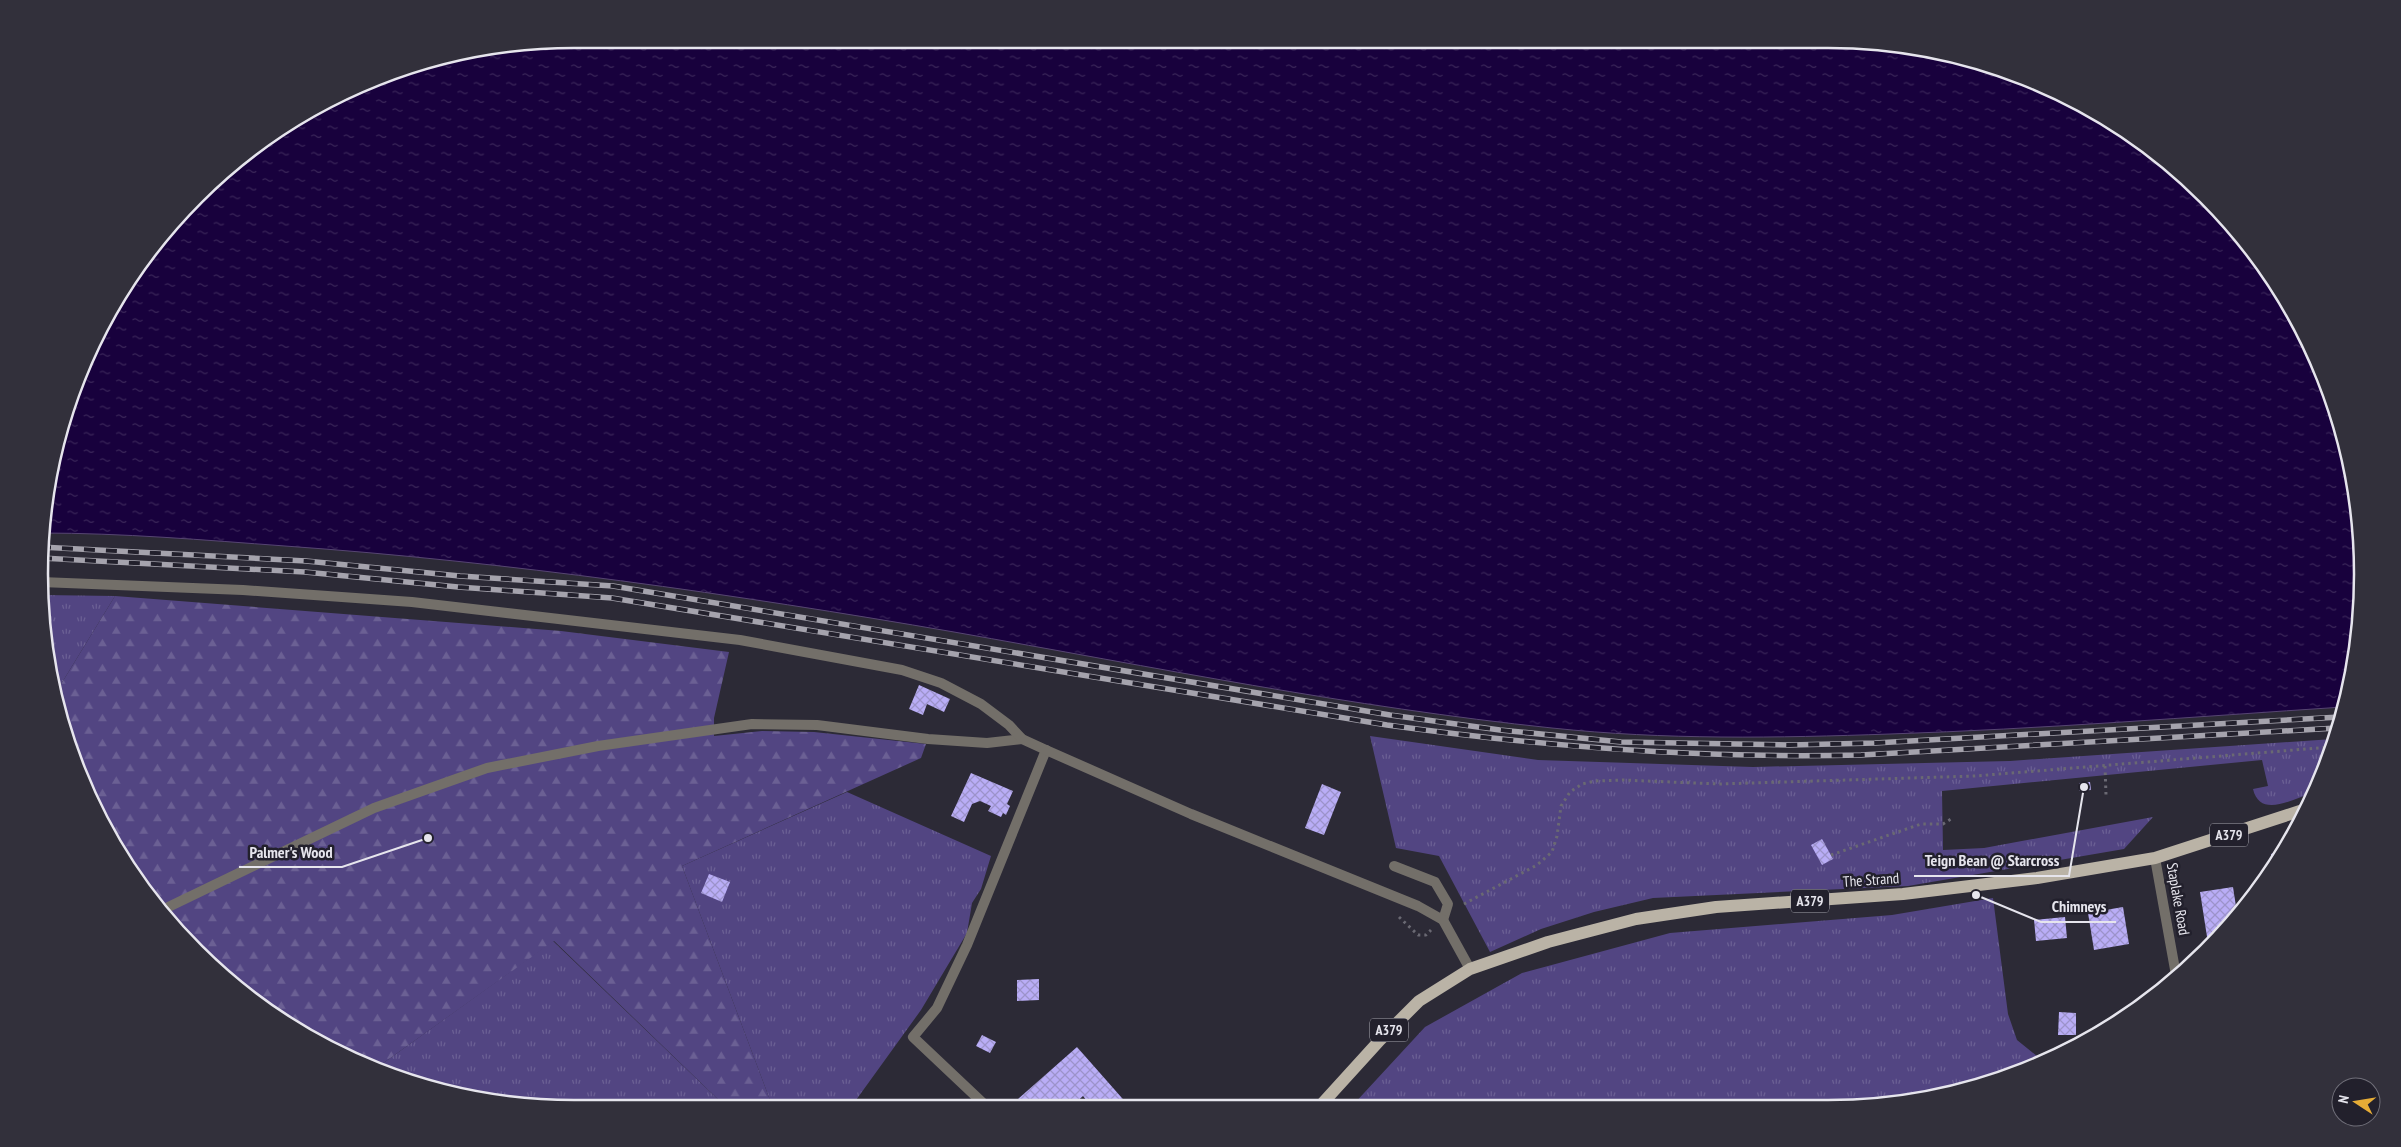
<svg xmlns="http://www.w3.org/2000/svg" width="2401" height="1147" viewBox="0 0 2401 1147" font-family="'PT Sans Narrow',sans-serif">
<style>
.grass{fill:url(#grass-tufts)}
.forest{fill:url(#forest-firs)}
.water{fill:url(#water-ripples);stroke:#564572}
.building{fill:url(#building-cross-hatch)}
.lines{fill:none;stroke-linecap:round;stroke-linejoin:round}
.path{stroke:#6a6973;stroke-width:3;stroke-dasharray:2.5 4;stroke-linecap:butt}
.service{stroke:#736f69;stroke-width:10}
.minor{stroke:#736f69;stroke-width:10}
.primary{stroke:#bab3a6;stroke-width:12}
.rail-casing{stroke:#a5a3ad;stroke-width:5.5}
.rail{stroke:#22202c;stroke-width:4;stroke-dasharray:11;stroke-linecap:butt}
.labels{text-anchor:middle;stroke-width:5;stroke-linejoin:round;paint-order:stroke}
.shield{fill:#22202c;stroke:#abaab3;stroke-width:1}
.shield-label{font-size:14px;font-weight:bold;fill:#e6e5ed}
.street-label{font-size:15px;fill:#e6e5ed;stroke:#22202c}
.rim{fill:none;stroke:#e6e5ed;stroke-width:2.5}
.leader{fill:none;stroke:#e6e5ed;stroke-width:2}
.callout-dot{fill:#e6e5ed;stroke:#22202c;stroke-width:2}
.callout-label{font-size:16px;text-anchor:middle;font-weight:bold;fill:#e6e5ed;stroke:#22202c;stroke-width:5;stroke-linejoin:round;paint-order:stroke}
</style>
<defs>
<pattern id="grass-tufts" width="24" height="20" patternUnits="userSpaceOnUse" patternTransform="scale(1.25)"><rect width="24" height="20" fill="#524582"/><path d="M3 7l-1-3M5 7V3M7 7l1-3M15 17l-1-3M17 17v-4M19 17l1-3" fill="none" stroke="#6b6094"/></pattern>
<pattern id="forest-firs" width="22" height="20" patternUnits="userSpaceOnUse" patternTransform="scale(1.25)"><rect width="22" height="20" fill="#524582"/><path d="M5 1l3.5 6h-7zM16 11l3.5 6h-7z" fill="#6b6094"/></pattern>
<pattern id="water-ripples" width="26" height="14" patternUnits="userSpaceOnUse" patternTransform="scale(1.25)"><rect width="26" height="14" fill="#18013d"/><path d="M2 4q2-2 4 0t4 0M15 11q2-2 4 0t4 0" fill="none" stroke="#3a2659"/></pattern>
<pattern id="building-cross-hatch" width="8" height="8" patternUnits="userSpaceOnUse" patternTransform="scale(1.25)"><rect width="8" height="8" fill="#b9adf6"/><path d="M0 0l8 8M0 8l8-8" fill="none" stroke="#9c93ca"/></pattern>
</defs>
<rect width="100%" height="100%" fill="#2c2a36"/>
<g class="grass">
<path d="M42,595L115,596L55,694L43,644Z"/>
<path d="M1370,736L1538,760L1753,767L2010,761L2333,739L2321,778L2314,792C2293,799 2260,819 2253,789L2268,786L2262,760L1942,791L1943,850L1984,848L2153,817L2124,849L1908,886L1653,898L1594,912L1541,929L1490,952L1439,856L1396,848Z"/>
<path d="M847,792L991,856L981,889L972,903L967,933L921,1010L851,1107L773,1108L682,866Z"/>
<path d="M1993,898L2008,1014L2017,1040L2043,1061L2032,1068L1898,1104L1352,1106L1425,1027L1522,973L1670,933L1892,915Z"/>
<path d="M553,941L727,1108H573L469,1098L375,1069Z"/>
</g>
<path class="forest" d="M115,596L561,631L729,652L714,718V736L762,731L814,732L926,744L921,758L682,866L773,1108H727L554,941L375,1069L276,1018L196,952L149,899L94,810L67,745L55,694Z"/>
<path class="water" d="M574,39H1828L1932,49L2032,80L2125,129L2206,196L2272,277L2322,369L2352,469L2362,574L2352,678L2343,707C2192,717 2041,729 1890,734C1777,738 1665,740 1552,728C1351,707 1153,667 954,632C733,594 509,562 285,546C204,540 122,533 41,533L49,469L80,369L129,277L172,221L248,149L306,110L401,67L469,49Z"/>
<g class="building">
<path d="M919,685L950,699L944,712L927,704L923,715L909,709Z"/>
<path d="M971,773L1013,791L1007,804L1010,806L1006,815L1003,813L1001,817L988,811L991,806L980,801L972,804L964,822L951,816Z"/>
<path d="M2090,782L2091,790L2079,791V783Z"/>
<path d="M1322,784L1341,792L1324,835L1305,828Z"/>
<path d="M1822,839L1833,859L1822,865L1811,845Z"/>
<path d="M2280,851L2275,859L2273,862L2271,854Z"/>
<path d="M709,874L730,882L722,902L701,893Z"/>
<path d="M2233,887L2237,913L2208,943L2200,892Z"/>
<path d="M2123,907L2129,944L2094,950L2088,913Z"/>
<path d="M2065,917L2067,938L2036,941L2034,920Z"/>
<path d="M1039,979V1000L1017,1001V980Z"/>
<path d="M2059,1012L2076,1013V1035H2058Z"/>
<path d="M982,1035L996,1042L990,1053L976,1046Z"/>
<path d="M1077,1047L1129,1106H1091L1083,1096L1071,1107H1009Z"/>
</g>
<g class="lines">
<g class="path">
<path d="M2105,766L2106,795"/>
<path d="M1831,855L1921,824H1943L1951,819"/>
<path d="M1464,904L1537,865L1552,852L1557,836L1561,806L1570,792L1582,784L1595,781L1622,780L1719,784L1975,776L2331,747"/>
<path d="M1399,917L1418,935H1426L1431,930"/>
</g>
<g class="service">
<path d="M1394,866L1435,882L1448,904L1443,920"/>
<path d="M160,911L374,808L487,768L598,746L752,724L817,725L928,739L987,743L1022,739"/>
<path d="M985,1105L913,1037L937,1008L967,945L1046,750"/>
</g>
<g class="minor">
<path d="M41,582L243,590L412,602L740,640L902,670L941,683L981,704L1009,725L1022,739L1046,750L1191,814L1418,906L1443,920L1470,969"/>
<path d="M2155,858L2176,975"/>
</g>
<path class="primary" d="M1320,1106L1380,1040L1419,1001L1470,969L1548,942L1636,919L1716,907L1903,894L2037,878L2155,858L2303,810"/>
<g class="rail-casing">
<g id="rail">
<path d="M40,547L306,561L460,576L613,586L1390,715L1500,730L1621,742L1790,745L1875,743L2340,717"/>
<path d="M41,558L305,572L458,587L612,598L1387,725C1546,747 1700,759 1861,755L2337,728"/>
</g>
</g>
<use href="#rail" class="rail"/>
</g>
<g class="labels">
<g class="shield">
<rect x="2210" y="823.5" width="38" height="23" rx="4"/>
<rect x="1791" y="889.5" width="38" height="23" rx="4"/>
<rect x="1370" y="1018.5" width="38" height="23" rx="4"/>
</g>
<g class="shield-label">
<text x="2229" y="840">A379</text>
<text x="1810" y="906">A379</text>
<text x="1389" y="1035">A379</text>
</g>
<g class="street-label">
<text transform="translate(1871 880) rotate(-4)" y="5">The Strand</text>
<text transform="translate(2178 899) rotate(80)" y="5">Staplake Road</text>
</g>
</g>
<path d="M0 0H2401V1147H0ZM574 48H1828A526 526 0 0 1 2354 574V574A526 526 0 0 1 1828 1100H574A526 526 0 0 1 48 574V574A526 526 0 0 1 574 48Z" fill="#32303b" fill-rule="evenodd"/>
<path class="rim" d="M574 48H1828A526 526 0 0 1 2354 574V574A526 526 0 0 1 1828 1100H574A526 526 0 0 1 48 574V574A526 526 0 0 1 574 48Z"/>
<path class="leader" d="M428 838L342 867H239M2084 787L2069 876H1914M1976 895L2041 922H2116"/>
<g class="callout-dot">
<circle cx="428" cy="838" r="5"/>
<circle cx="2084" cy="787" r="5"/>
<circle cx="1976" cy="895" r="5"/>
</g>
<g class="callout-label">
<text x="291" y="858">Palmer's Wood</text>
<text x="1992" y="866">Teign Bean @ Starcross</text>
<text x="2079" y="912">Chimneys</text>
</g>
<g transform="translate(2356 1102) rotate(282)"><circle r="24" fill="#22202c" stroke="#706f79"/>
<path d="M0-4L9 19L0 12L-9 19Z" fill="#e6ac36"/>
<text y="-8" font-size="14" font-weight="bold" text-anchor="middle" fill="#e6e5ed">N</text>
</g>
</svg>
